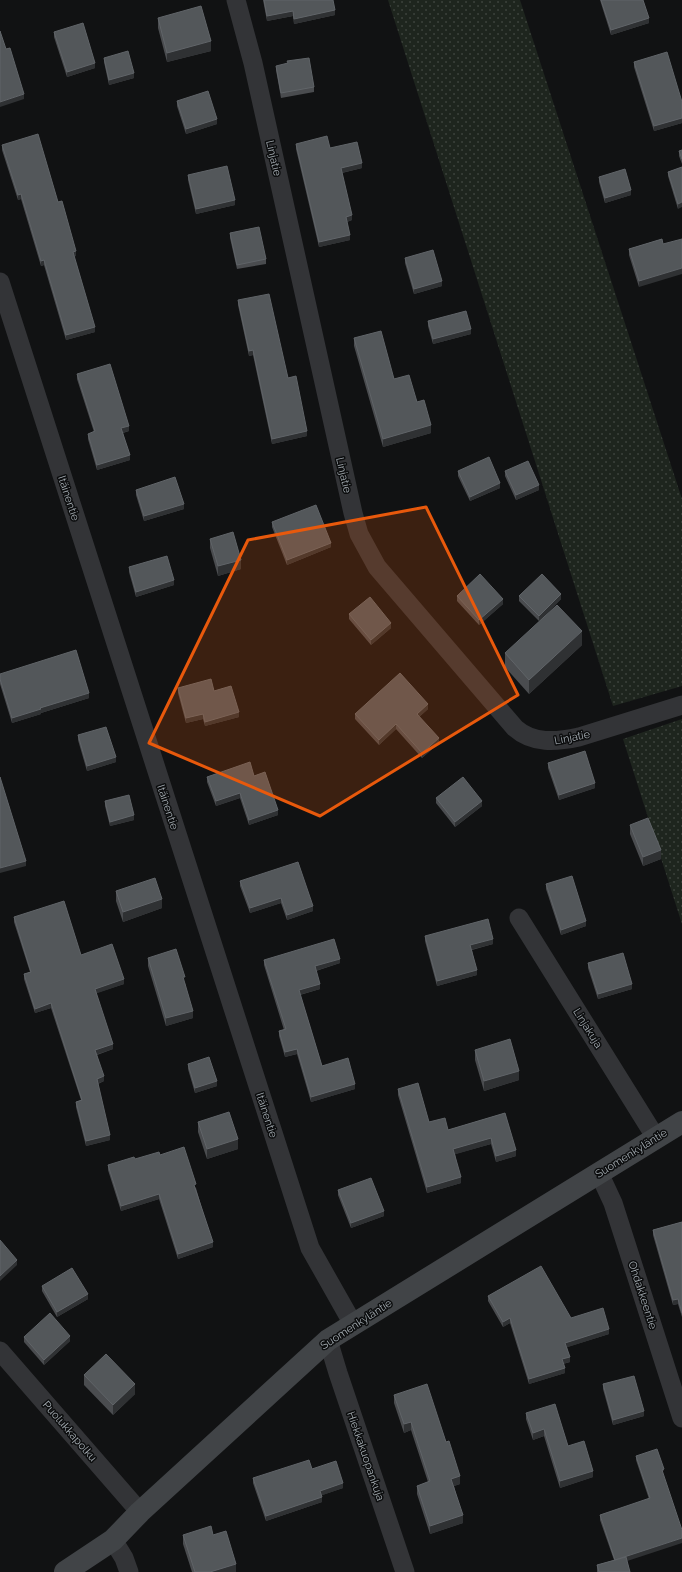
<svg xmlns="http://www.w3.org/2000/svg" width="682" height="1572" viewBox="0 0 682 1572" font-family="Raleway,sans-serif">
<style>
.grass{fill:url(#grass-dots)}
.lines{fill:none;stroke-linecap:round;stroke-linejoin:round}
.street{stroke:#333437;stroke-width:19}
.secondary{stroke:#414447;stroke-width:22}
.wall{fill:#4a4c4f}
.shaded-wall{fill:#2f3133}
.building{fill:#53575a;stroke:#606468}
.marked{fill:#e8590c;fill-opacity:0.2;stroke:#e8590c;stroke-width:3;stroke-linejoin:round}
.labels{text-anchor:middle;stroke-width:3;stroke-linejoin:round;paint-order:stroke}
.street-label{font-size:11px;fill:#a4acb2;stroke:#0c0d0e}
</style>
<defs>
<pattern id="grass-dots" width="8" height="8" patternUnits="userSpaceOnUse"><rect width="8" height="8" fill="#1e251e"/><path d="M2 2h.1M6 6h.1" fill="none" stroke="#3c423c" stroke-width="1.8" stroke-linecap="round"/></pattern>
</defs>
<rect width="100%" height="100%" fill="#111213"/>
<g class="grass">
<path d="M388,0H520L682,499V686L613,706Z"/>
<path d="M682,719V924L623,739Z"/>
</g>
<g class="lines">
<g class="street">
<path d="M236,0L253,63L353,513L359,534L377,567L515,728C533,744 556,742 579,737L682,705"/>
<path d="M0,282L310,1248L353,1324"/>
<path d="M519,918L656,1138"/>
<path d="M599,1173L613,1203L682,1418"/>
<path d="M328,1340L338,1373L405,1572"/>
<path d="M0,1351L140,1512"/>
<path d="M113,1540L124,1558L129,1572"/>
</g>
<path class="secondary" d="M65,1572L113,1540L140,1512L328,1340L682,1122"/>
</g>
<g class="wall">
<path d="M263,0H333L335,15L294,24L293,16L267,21Z"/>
<path d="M600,0H643L649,23L611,35Z"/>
<path d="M158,18L211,51L167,62L158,28Z"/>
<path d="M54,32L95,68L67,77L54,37Z"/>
<path d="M104,58L134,78L109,85L104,62Z"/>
<path d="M634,62L682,102V123L654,131L634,67Z"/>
<path d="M276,66L314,87V92L281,98L276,70Z"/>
<path d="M177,101L217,124L186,134L177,106Z"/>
<path d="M296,144L330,148L362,168L342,173L352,220L347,222L350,240L319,247L296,149Z"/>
<path d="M2,145L58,202L76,256H74L95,332L66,340L44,265L41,266L21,199L18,200L2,150Z"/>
<path d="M682,150V164L679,156V151Z"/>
<path d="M682,167L678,209L668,176V172Z"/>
<path d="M188,175L235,205L196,214L188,180Z"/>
<path d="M599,177L631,195L605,203L599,182Z"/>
<path d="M230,233L266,259V264L237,269L230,238Z"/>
<path d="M662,239L639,287L629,255V249Z"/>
<path d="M405,258L442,286L414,294L405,263Z"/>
<path d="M238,300L288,378L307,436L272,444L253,355L249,356L238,305Z"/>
<path d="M428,321L471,334L433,344L428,326Z"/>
<path d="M354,338L417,402L431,433L383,447L354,346Z"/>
<path d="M77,374L129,431L123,433L130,460L97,470L88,439V434L94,432L77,379Z"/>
<path d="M458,471L500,488L470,501L458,476Z"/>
<path d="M505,471L539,490L516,500L505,476Z"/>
<path d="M136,490L184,509L144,521L136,495Z"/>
<path d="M272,522L331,547L287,565L272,527Z"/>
<path d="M210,539L241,569L218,576L210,548Z"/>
<path d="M129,567L174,585L136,597L129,572Z"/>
<path d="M457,596L503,604L479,625L457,601Z"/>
<path d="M519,596L561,599L539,621L519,601Z"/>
<path d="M349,614L391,628L371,645L349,619Z"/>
<path d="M582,645L529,694L505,667V653Z"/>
<path d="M0,674L89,698L41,713V714L12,723L0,684Z"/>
<path d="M178,688L214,691L239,717L205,726L203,719L186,723L178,693Z"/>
<path d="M428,709L419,717L439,743L422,758L396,729L379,745L355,719V714Z"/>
<path d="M78,735L116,762L87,771L78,740Z"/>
<path d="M548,763L595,788L559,800L548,768Z"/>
<path d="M254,776L278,815L249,825L240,798L216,806L207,782V777Z"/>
<path d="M436,798L482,806L455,827L436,803Z"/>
<path d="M105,801L134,820L110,826L105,806Z"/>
<path d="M630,825L661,859L643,866L630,834Z"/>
<path d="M240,881L313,911L287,920L281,903L250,913L240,886Z"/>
<path d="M546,884L586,926L561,935L546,889Z"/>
<path d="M116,891L162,908L123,922L116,901Z"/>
<path d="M14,917L81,955L124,984L96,993L113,1049L97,1055L104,1081L98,1084L110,1140L86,1146L76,1107V1102L81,1100L51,1008L35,1013L24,979V974L30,972L14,922Z"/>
<path d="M425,936L493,944L472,950L477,975L437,986L425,941Z"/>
<path d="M148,958L185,983L193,1018L166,1026L148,966Z"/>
<path d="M264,960L340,963L316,971L320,989L300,995L322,1066L355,1089L311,1102L297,1054L285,1057L279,1036V1031L284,1030L264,965Z"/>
<path d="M588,963L632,989L598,999L588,968Z"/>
<path d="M475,1050L519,1080L484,1091L475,1060Z"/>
<path d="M188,1064L217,1086L195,1093L188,1069Z"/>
<path d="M398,1089L429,1122L448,1130L505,1113L516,1156L496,1162L491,1144L455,1154L461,1183L427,1193L398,1095Z"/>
<path d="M198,1122L238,1149L207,1159L198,1132Z"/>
<path d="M160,1155L196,1188L213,1247L178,1259L159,1199L121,1211L108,1170V1165Z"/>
<path d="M338,1190L384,1216L351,1228L338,1195Z"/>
<path d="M682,1222V1317L678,1304L673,1305L653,1235V1230Z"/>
<path d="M42,1286L88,1299L57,1317L42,1291Z"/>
<path d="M488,1296L571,1318L609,1334L567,1347L570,1362L563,1364L565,1373L529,1384L510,1323L503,1327L488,1301Z"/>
<path d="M24,1337L70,1341L44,1365L24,1342Z"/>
<path d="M84,1375L135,1394L113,1415L84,1385Z"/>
<path d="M603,1384L644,1416L613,1425L603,1389Z"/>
<path d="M394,1395L446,1442L460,1484L454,1486L463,1523L430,1534L417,1494V1486L428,1482L411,1430L404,1433L394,1403Z"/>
<path d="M526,1413L593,1477L560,1488L544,1436L533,1440L526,1419Z"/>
<path d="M636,1456L664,1469L627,1561L630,1572H597V1565L614,1560L600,1520V1515L649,1499L636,1460Z"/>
<path d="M312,1469L343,1488L322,1495V1502L266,1521L253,1483V1478Z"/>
<path d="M183,1535H213L236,1572H192L183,1544Z"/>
</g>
<g class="shaded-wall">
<path d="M335,10V15L294,24V19Z"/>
<path d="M293,11V16L267,21V16Z"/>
<path d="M649,18V23L611,35V30Z"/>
<path d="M211,41V51L167,62V53Z"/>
<path d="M95,63V68L67,77V72Z"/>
<path d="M134,73V78L109,85V80Z"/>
<path d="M24,94V99L0,107V102Z"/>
<path d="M682,118V123L654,131V126Z"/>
<path d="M217,119V124L186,134V129Z"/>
<path d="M362,163V168L341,173V168Z"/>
<path d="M631,190V195L605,203V198Z"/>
<path d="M21,194V199L18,200V195Z"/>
<path d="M235,200V205L196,214V209Z"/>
<path d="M682,202V207L678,209V204Z"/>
<path d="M352,215V220L346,222V217Z"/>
<path d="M350,235V240L319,247V242Z"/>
<path d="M76,251V256L73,257V252Z"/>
<path d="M44,260V265L41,266V261Z"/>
<path d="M682,268V274L639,287V281Z"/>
<path d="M442,281V286L414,294V289Z"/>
<path d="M95,327V332L66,340V335Z"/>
<path d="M471,329V334L433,344V339Z"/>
<path d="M253,350V355L249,356V351Z"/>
<path d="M431,425V433L383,447V439Z"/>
<path d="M129,426V431L121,433V428Z"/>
<path d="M307,431V436L272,444V439Z"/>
<path d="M130,455V460L97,470V465Z"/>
<path d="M500,483V488L470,501V497Z"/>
<path d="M539,485V490L516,500V495Z"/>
<path d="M184,504V509L144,521V516Z"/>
<path d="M331,543V547L287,565V560Z"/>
<path d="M241,560V569L218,576V566Z"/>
<path d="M174,580V585L136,597V592Z"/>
<path d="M561,594V599L539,621V616Z"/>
<path d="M503,599V604L479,625V620Z"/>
<path d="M391,623V628L371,645V640Z"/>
<path d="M582,631V645L529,694V680Z"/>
<path d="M89,693V698L41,713V714L12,723V718L40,708Z"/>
<path d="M428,704V709L417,719V714Z"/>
<path d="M239,712V717L205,726V722Z"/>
<path d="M203,714V719L186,723V718Z"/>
<path d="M396,724V729L379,745V740Z"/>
<path d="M439,738V743L422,758V753Z"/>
<path d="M116,757V762L87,771V766Z"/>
<path d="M595,783V788L559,800V795Z"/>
<path d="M240,793V798L216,806V801Z"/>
<path d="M482,801V806L455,827V822Z"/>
<path d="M278,810V815L249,825V820Z"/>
<path d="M134,815V820L110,826V822Z"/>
<path d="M661,850V859L643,866V857Z"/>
<path d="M26,861V866L0,873V868Z"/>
<path d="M281,898V903L250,913V908Z"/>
<path d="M162,899V908L123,922V912Z"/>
<path d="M313,906V911L287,920V915Z"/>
<path d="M586,921V926L561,935V930Z"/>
<path d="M493,939V944L470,950V945Z"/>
<path d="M340,959V963L315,971V966Z"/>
<path d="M477,970V975L437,986V981Z"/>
<path d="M124,979V984L95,994V989Z"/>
<path d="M320,984V989L299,995V990Z"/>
<path d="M632,984V989L598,999V994Z"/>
<path d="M51,1003V1008L35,1013V1009Z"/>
<path d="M193,1011V1018L166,1026V1018Z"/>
<path d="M113,1044V1049L95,1055V1050Z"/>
<path d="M297,1049V1054L285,1057V1052Z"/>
<path d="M519,1071V1080L484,1091V1081Z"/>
<path d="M104,1076V1081L97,1084V1079Z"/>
<path d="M217,1081V1086L195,1093V1088Z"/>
<path d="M355,1084V1089L311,1102V1097Z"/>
<path d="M110,1135V1140L86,1146V1141Z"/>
<path d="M491,1138V1144L453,1155V1149Z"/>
<path d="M238,1139V1149L207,1159V1149Z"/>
<path d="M516,1150V1156L496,1162V1156Z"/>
<path d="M461,1177V1183L427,1193V1187Z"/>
<path d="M159,1194V1199L121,1211V1206Z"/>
<path d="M384,1211V1216L351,1228V1223Z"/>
<path d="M213,1242V1247L178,1259V1254Z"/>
<path d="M17,1260V1265L0,1281V1276Z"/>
<path d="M88,1294V1299L57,1317V1312Z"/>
<path d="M678,1299V1304L673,1305V1300Z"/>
<path d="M510,1318V1323L503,1327V1322Z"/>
<path d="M609,1329V1334L565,1348V1343Z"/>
<path d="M70,1336V1341L44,1365V1360Z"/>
<path d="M570,1357V1362L562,1364V1359Z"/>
<path d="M565,1368V1373L529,1384V1379Z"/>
<path d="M135,1384V1394L113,1415V1405Z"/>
<path d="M644,1411V1416L613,1425V1420Z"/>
<path d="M411,1422V1430L404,1433V1424Z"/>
<path d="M544,1429V1436L533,1440V1433Z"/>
<path d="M593,1471V1477L560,1488V1481Z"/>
<path d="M460,1476V1484L451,1487V1479Z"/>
<path d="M343,1483V1488L320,1496V1491Z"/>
<path d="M322,1497V1502L266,1521V1516Z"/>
<path d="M463,1515V1523L430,1534V1526Z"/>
<path d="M682,1538V1543L615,1565V1560Z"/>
<path d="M236,1564V1572H210Z"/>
</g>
<g class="building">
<path d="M264,0H333L335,10L294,19L293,11L267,16Z"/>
<path d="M601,0H643L649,18L611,30Z"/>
<path d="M201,6L211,41L167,53L158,18Z"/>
<path d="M83,23L95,63L67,72L54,32Z"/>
<path d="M0,31L6,49L10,48L24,94L0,102Z"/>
<path d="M128,51L134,73L109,80L104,58Z"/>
<path d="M667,52L682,102V118L654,126L634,62Z"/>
<path d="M309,58L314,87L281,93L276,66L288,63L287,61Z"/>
<path d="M208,91L217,119L186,129L177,101Z"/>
<path d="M38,134L58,202L62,201L76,251L73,252L95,327L66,335L44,260L41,261L21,194L18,195L2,145Z"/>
<path d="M327,136L330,148L357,142L362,163L341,168L352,215L346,217L350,235L319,242L296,144Z"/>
<path d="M682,150V159L679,151Z"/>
<path d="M227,166L235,200L196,209L188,175Z"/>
<path d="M682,167V202L678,204L668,172Z"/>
<path d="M625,169L631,190L605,198L599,177Z"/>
<path d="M259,227L266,259L237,265L230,233Z"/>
<path d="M662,239L663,244L682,239V268L639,281L629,249Z"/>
<path d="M433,250L442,281L414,289L405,258Z"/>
<path d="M269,294L288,378L296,376L307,431L272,439L253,350L249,351L238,300Z"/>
<path d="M466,311L471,329L433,339L428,321Z"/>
<path d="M381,331L394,379L409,375L417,402L424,400L431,425L383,439L354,338Z"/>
<path d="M110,364L129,426L121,428L130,455L97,465L88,434L95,431L77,374Z"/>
<path d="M489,457L500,483L470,497L458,471Z"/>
<path d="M528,461L539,485L516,495L505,471Z"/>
<path d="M175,477L184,504L144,516L136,490Z"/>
<path d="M316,505L331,543L287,560L272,522Z"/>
<path d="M233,532L241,560L218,566L210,539Z"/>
<path d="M167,556L174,580L136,592L129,567Z"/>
<path d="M480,574L503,599L479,620L457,596Z"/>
<path d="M542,574L561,594L539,616L519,596Z"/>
<path d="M370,597L391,623L371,640L349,614Z"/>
<path d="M557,605L582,631L529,680L505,653Z"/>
<path d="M76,650L89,693L40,708L41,709L12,718L0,679V674Z"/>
<path d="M400,673L428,704L417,714L439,738L422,753L396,724L379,740L355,714Z"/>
<path d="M211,679L214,691L231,686L239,712L205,722L203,714L186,718L178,688Z"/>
<path d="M106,727L116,757L87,766L78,735Z"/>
<path d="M585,751L595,783L559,795L548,763Z"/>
<path d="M250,762L254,776L265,772L278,810L249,820L240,793L216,801L207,777Z"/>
<path d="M0,777L26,861L0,868Z"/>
<path d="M463,777L482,801L455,822L436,798Z"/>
<path d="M129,795L134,815L110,822L105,801Z"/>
<path d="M648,818L661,850L643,857L630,825Z"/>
<path d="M298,862L313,906L287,915L281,898L250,908L240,881Z"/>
<path d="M572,876L586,921L561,930L546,884Z"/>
<path d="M155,878L162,899L123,912L116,891Z"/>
<path d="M64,901L81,955L112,944L124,979L95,989L113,1044L95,1050L104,1076L97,1079L110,1135L86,1141L76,1102L82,1100L51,1003L35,1009L24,974L31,972L14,917Z"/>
<path d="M488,919L493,939L470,945L477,970L437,981L425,936Z"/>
<path d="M334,939L340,959L315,966L320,984L299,990L322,1066L348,1058L355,1084L311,1097L297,1049L285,1052L279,1031L286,1029L264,960Z"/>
<path d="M176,949L185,977H183L193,1011L166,1018L148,958Z"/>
<path d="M623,953L632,984L598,994L588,963Z"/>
<path d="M510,1039L519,1071L484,1081L475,1050Z"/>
<path d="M209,1057L217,1081L195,1088L188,1064Z"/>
<path d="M418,1083L429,1122L445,1118L448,1130L505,1113L516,1150L496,1156L491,1138L453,1149L461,1177L427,1187L398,1089Z"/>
<path d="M229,1112L238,1139L207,1149L198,1122Z"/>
<path d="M184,1147L196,1184L194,1185L213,1242L178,1254L159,1194L121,1206L108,1165L134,1157L135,1159L159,1152L160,1155Z"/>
<path d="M371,1178L384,1211L351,1223L338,1190Z"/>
<path d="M682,1222V1313L678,1299L673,1300L653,1230Z"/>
<path d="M0,1240L17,1260L0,1276Z"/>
<path d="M541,1266L571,1318L603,1308L609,1329L565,1343L570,1357L562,1359L565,1368L529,1379L510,1318L503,1322L488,1296Z"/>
<path d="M72,1268L88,1294L57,1312L42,1286Z"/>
<path d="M50,1313L70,1336L44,1360L24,1337Z"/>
<path d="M106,1354L135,1384L113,1405L84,1375Z"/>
<path d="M634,1376L644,1411L613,1420L603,1384Z"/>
<path d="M427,1384L446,1442L449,1441L460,1476L451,1479L463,1515L430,1526L417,1486L430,1481L411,1422L404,1424L394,1395Z"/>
<path d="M555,1404L568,1446L584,1441L593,1471L560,1481L544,1429L533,1433L526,1413Z"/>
<path d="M657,1449L664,1469L662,1470L682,1530V1538L615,1560L600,1515L650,1498L636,1456Z"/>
<path d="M309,1460L312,1469L336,1461L343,1483L320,1491L322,1497L266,1516L253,1478Z"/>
<path d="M211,1526L213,1535L226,1531L236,1564L210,1572H195L183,1535Z"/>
<path d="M626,1557L630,1572H599L597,1565Z"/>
</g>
<path class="marked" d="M426,507L518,695L320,816L149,743L248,540Z"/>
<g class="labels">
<g class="street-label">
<text transform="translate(274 158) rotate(77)" y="4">Linjatie</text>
<text transform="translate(344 475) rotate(77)" y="4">Linjatie</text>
<text transform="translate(69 498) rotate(72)" y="4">Itäinentie</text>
<text transform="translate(572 737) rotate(-11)" y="4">Linjatie</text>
<text transform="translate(168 807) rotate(72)" y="4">Itäinentie</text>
<text transform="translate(588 1028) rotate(58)" y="4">Linjakuja</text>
<text transform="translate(267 1115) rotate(72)" y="4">Itäinentie</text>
<text transform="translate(631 1153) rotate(-32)" y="4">Suomenkyläntie</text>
<text transform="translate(643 1295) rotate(72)" y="4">Ohdakkeentie</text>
<text transform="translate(356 1324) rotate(-33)" y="4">Suomenkyläntie</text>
<text transform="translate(70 1431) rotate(49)" y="4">Puolukkapolku</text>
<text transform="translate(366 1456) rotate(71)" y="4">Hiekkakuopankuja</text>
</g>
</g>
</svg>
